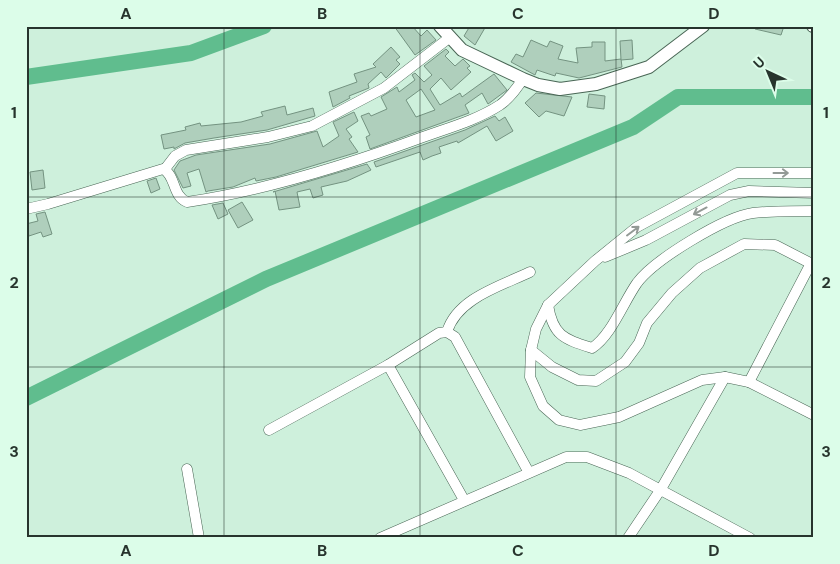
<svg xmlns="http://www.w3.org/2000/svg" width="840" height="564" viewBox="0 0 840 564" font-family="'DM Sans',sans-serif">
<style>
.lines{fill:none;stroke-linecap:round;stroke-linejoin:round}
.river{stroke:#60bd8e;stroke-width:16}
.building{fill:#afcfbc;stroke:#749381;fill-rule:evenodd}
.minor-casing{stroke:#496655;stroke-width:11}
.major-casing{stroke:#496655;stroke-width:14}
.minor{stroke:#fff;stroke-width:10}
.major{stroke:#fff;stroke-width:12}
.oneway{stroke:#939a96}
.grid{fill:none;stroke:#27342d;stroke-width:1;stroke-opacity:0.55}
.neatline{fill:none;stroke:#27342d;stroke-width:2}
.grid-label{font-size:16px;text-anchor:middle;font-weight:bold;fill:#27342d}
</style>
<rect width="100%" height="100%" fill="#cef0dc"/>
<g class="lines">
<g class="river">
<path d="M26,77L191,53L264,26"/>
<path d="M26,398L266,279L633,127L678,97H814"/>
</g>
</g>
<g class="building">
<path d="M394,26H412L421,36L427,30L436,40L415,55Z"/>
<path d="M470,26H486L475,45L464,36Z"/>
<path d="M755,26H784L781,35L755,29Z"/>
<path d="M531,40L547,47L550,41L563,46L558,59L578,63L576,48L592,47V42H605V61L621,59L622,67L579,78L556,73L555,76L537,70L535,75L511,62L516,54L523,57Z"/>
<path d="M632,40L633,59L621,60L620,41Z"/>
<path d="M391,47L400,57L396,60L400,64L386,78L381,72L368,84L369,88L349,96L350,98L333,107L329,92L357,82L354,74L376,67L373,64Z"/>
<path d="M446,49L449,52L445,56L455,66L463,59L470,66L467,68L471,72L451,90L441,78L430,89L440,105L460,93L462,97L494,74L507,90L488,104L482,93L465,105L469,113L370,149L366,137L370,135L361,116L369,113L371,116L387,109L381,97L397,87L399,92L415,80L412,75L415,73L424,82L432,75L424,66ZM421,89L435,110L416,117L406,100Z"/>
<path d="M536,93L572,97L564,116L546,111L539,117L525,103Z"/>
<path d="M589,94L605,96L604,109L587,107Z"/>
<path d="M285,106L287,115L313,108L315,116L267,130L214,138L185,143L174,149V147L164,149L161,135L186,130L185,127L200,123L201,126L241,122L263,116L261,112Z"/>
<path d="M354,112L358,121L346,129L352,137L349,139L358,152L276,177L256,181L255,178L233,187L208,191L206,192L199,169L187,173L191,186L183,188L174,170L180,161L196,155L270,144L317,131L323,147L339,136L333,122Z"/>
<path d="M495,116L499,121L505,117L513,131L496,141L487,126L458,143L457,141L439,147L441,153L432,156L423,160L420,152L376,167L374,162L465,130Z"/>
<path d="M367,164L371,170L347,181L321,187L323,195L313,198L310,189L297,192L300,207L279,210L275,191L273,192Z"/>
<path d="M43,170L45,188L32,190L30,172Z"/>
<path d="M156,178L160,189L151,193L147,181Z"/>
<path d="M242,202L253,220L238,228L228,210Z"/>
<path d="M223,203L228,214L218,219L212,205Z"/>
<path d="M45,212L52,234L43,237L41,232L29,236L26,224L38,221L36,214Z"/>
</g>
<g class="lines">
<g class="minor-casing">
<g id="minor">
<path d="M165,169L175,156L186,150L268,137L312,126L384,88L449,38"/>
<path d="M814,173H737L637,227L595,261L548,305L536,329L531,350L530,377L543,406L559,420L580,425L619,417L702,380L725,377L749,382L814,415"/>
<path d="M26,209L48,204L163,169C176,175 172,196 187,202C268,190 347,165 423,137C448,128 477,120 500,105C510,98 516,89 523,79"/>
<path d="M605,257L646,240L730,195L749,191L814,193"/>
<path d="M548,305C553,336 564,339 592,348C611,336 623,303 637,283C654,260 724,217 753,213C769,211 796,211 814,211"/>
<path d="M447,332C457,298 501,286 530,272"/>
<path d="M531,350L552,367L578,380L596,381L625,362L639,343L647,323L672,293L700,268L744,244L775,245L814,265"/>
<path d="M388,365L464,500"/>
<path d="M749,382L811,263"/>
<path d="M269,430L388,365L439,333L447,332L455,337L528,471"/>
<path d="M187,469L199,538"/>
<path d="M380,538L566,457H587L629,473L750,538"/>
<path d="M628,538L661,489L725,377"/>
</g>
</g>
<g class="major-casing">
<g id="major">
<path d="M440,26L462,50L523,79L538,85L560,89L596,84L649,67L703,26"/>
<path d="M813,26H814"/>
</g>
</g>
<use href="#minor" class="minor"/>
<use href="#major" class="major"/>
</g>
<defs><path id="oneway-shaft" d="M-6 0H5M1.5-3L5.5 0L1.5 3" fill="none" stroke-width="1.6" stroke-linecap="round" stroke-linejoin="round" transform="scale(1.25)"/></defs>
<g class="oneway">
<use href="#oneway-shaft" transform="translate(781 173)"/>
<use href="#oneway-shaft" transform="translate(700 211) rotate(152)"/>
<use href="#oneway-shaft" transform="translate(633 231) rotate(-37)"/>
</g>
<path class="grid" d="M224,26V538M420,26V538M616,26V538M26,197H814M26,367H814"/>
<rect width="840" height="564" fill="none" stroke="#dcfde9" stroke-width="55"/>
<g transform="translate(768 72) rotate(316)" stroke="#dcfde9" stroke-width="4" paint-order="stroke">
<path d="M0-4L9 19L0 12L-9 19Z" fill="#27342d"/>
<text y="-8" font-size="14" font-weight="bold" text-anchor="middle" fill="#27342d">U</text>
</g>
<rect x="28" y="28" width="784" height="508" class="neatline"/>
<g class="grid-label">
<text x="126" y="19">A</text>
<text x="322" y="19">B</text>
<text x="518" y="19">C</text>
<text x="714" y="19">D</text>
<text x="14" y="118">1</text>
<text x="826" y="118">1</text>
<text x="14" y="288">2</text>
<text x="826" y="288">2</text>
<text x="14" y="457">3</text>
<text x="826" y="457">3</text>
<text x="126" y="556">A</text>
<text x="322" y="556">B</text>
<text x="518" y="556">C</text>
<text x="714" y="556">D</text>
</g>
</svg>
